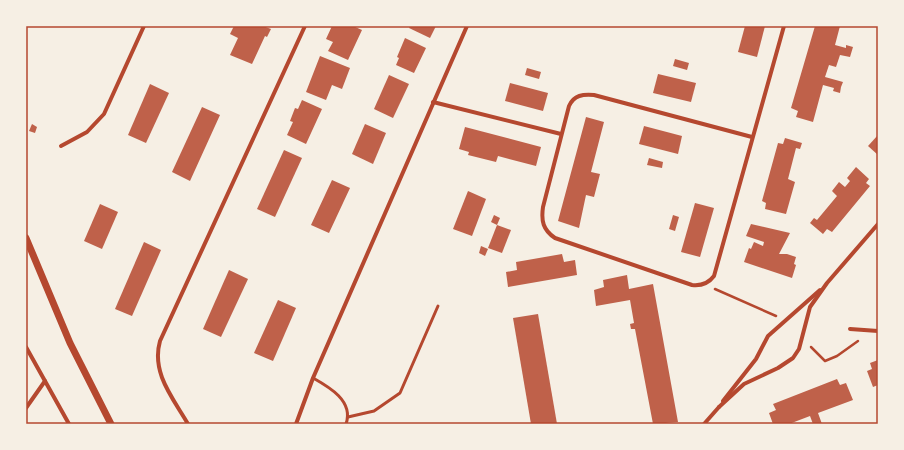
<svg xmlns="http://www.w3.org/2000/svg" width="904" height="450" viewBox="0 0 904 450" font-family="'DejaVu Sans',sans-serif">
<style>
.building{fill:#bf614a}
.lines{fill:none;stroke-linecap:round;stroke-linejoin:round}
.path{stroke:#b5482f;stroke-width:2.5}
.service{stroke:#b5482f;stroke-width:3}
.minor{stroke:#b5482f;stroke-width:4}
.tertiary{stroke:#b5482f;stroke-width:7}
.neatline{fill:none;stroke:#b5482f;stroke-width:1.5}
</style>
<rect width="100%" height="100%" fill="#f6efe4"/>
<g class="building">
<path d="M234,26H263L271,29L267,37L265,36L252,64L230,55L238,38L230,34Z"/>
<path d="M332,26H353L362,30L348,60L328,51L333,42L326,39Z"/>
<path d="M410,26H436L430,38L409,28Z"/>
<path d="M745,26H765L757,57L738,52Z"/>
<path d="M815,26H840L835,45L846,48V45L853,47L850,57L840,55L836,67L829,65L825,77L843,82L841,87L840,93L833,91L834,88L823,85L813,122L796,117L798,111L791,108Z"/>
<path d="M405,38L426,48L414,73L396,65L399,58L397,57Z"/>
<path d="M320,56L350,68L342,89L332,85L326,100L306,92Z"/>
<path d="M675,59L689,63L687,70L673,66Z"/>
<path d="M527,68L541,72L539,79L525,75Z"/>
<path d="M658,74L696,83L691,102L653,93Z"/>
<path d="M389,75L409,84L393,118L374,109Z"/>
<path d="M510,83L548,93L543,111L505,101Z"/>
<path d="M150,84L169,93L146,143L128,135Z"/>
<path d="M302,100L322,109L306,144L287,135L293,122L290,121L295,108L298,109Z"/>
<path d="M202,107L220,115L190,181L172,172Z"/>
<path d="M586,117L604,122L591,172L600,174L594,197L586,195L579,228L558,221Z"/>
<path d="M32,124L37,127L35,133L29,131Z"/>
<path d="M365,124L386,133L373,164L352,154Z"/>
<path d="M644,126L682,136L678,154L639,144Z"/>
<path d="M465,127L541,147L536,166L498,156L496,162L468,155L469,152L459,149Z"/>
<path d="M878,135V155L868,146Z"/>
<path d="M785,138L802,143L800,149L796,148L788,179L795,182L786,214L765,209L766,203L762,201L778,143L783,144Z"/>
<path d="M284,150L302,158L275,217L257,209Z"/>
<path d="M649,158L663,162L662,168L647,165Z"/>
<path d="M856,167L869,179L866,183L870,186L832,232L827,229L823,234L810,223L814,218L817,220L837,196L832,191L839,182L845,187L850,181L847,178Z"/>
<path d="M332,180L350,188L329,233L311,225Z"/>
<path d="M468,191L486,199L472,236L453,229Z"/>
<path d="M695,203L714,208L700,257L681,252Z"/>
<path d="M100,204L118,212L102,249L84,241Z"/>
<path d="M494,215L500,218L497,225L491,222Z"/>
<path d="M673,215L679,217L675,231L669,229Z"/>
<path d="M751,224L790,233L779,254H787L796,257L794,264L796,265L792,278L744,262L749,248L751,249L754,242L763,246L764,242L746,236Z"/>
<path d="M497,225L511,230L502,253L488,248Z"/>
<path d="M144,242L161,250L132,316L115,309Z"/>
<path d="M481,246L488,249L485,256L479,253Z"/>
<path d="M562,254L564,262L575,260L577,275L508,287L506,272L517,270L516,262Z"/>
<path d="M229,270L248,279L221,337L203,329Z"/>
<path d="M627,275L629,289L653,284L678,422L653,424L635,329H631L630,324L634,323L630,300L596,306L594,290L604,287L603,280Z"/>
<path d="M278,300L296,308L273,361L254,353Z"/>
<path d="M538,314L556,418L557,424H531L513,318Z"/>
<path d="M878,360V385L873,387L867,371L872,369L870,363Z"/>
<path d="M837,379L840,385L846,383L853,400L818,413L822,424H813L810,416L789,424H773L769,413L776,410L773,404Z"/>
</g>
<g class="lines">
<g class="path">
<path d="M715,289L776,316"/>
<path d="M811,347L825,361L837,356L858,341"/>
</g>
<g class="service">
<path d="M313,378C329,387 354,401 346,424"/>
<path d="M348,417L374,411L400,393L438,306"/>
</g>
<g class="minor">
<path d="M433,102L561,134"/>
<path d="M752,137L594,95C583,94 574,95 569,106L543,207C541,221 543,230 555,238L692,285C701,286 708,284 714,276L784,26"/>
<path d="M61,146L87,132L104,114L144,26"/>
<path d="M850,329L878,331"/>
<path d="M26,347L69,424"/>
<path d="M723,401L756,359L768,336L820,290"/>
<path d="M719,407L744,384L778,368L793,358L799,349L810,307L827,283L878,224"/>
<path d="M26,408L45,381"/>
<path d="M188,424C173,398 151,373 160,341L305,26"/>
<path d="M296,424L313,378L467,26"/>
<path d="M704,424L719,407"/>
</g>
<path class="tertiary" d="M26,238L70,343L111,424"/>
</g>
<rect width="904" height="450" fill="none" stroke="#f6efe4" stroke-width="54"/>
<rect x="27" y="27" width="850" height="396" class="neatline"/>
</svg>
